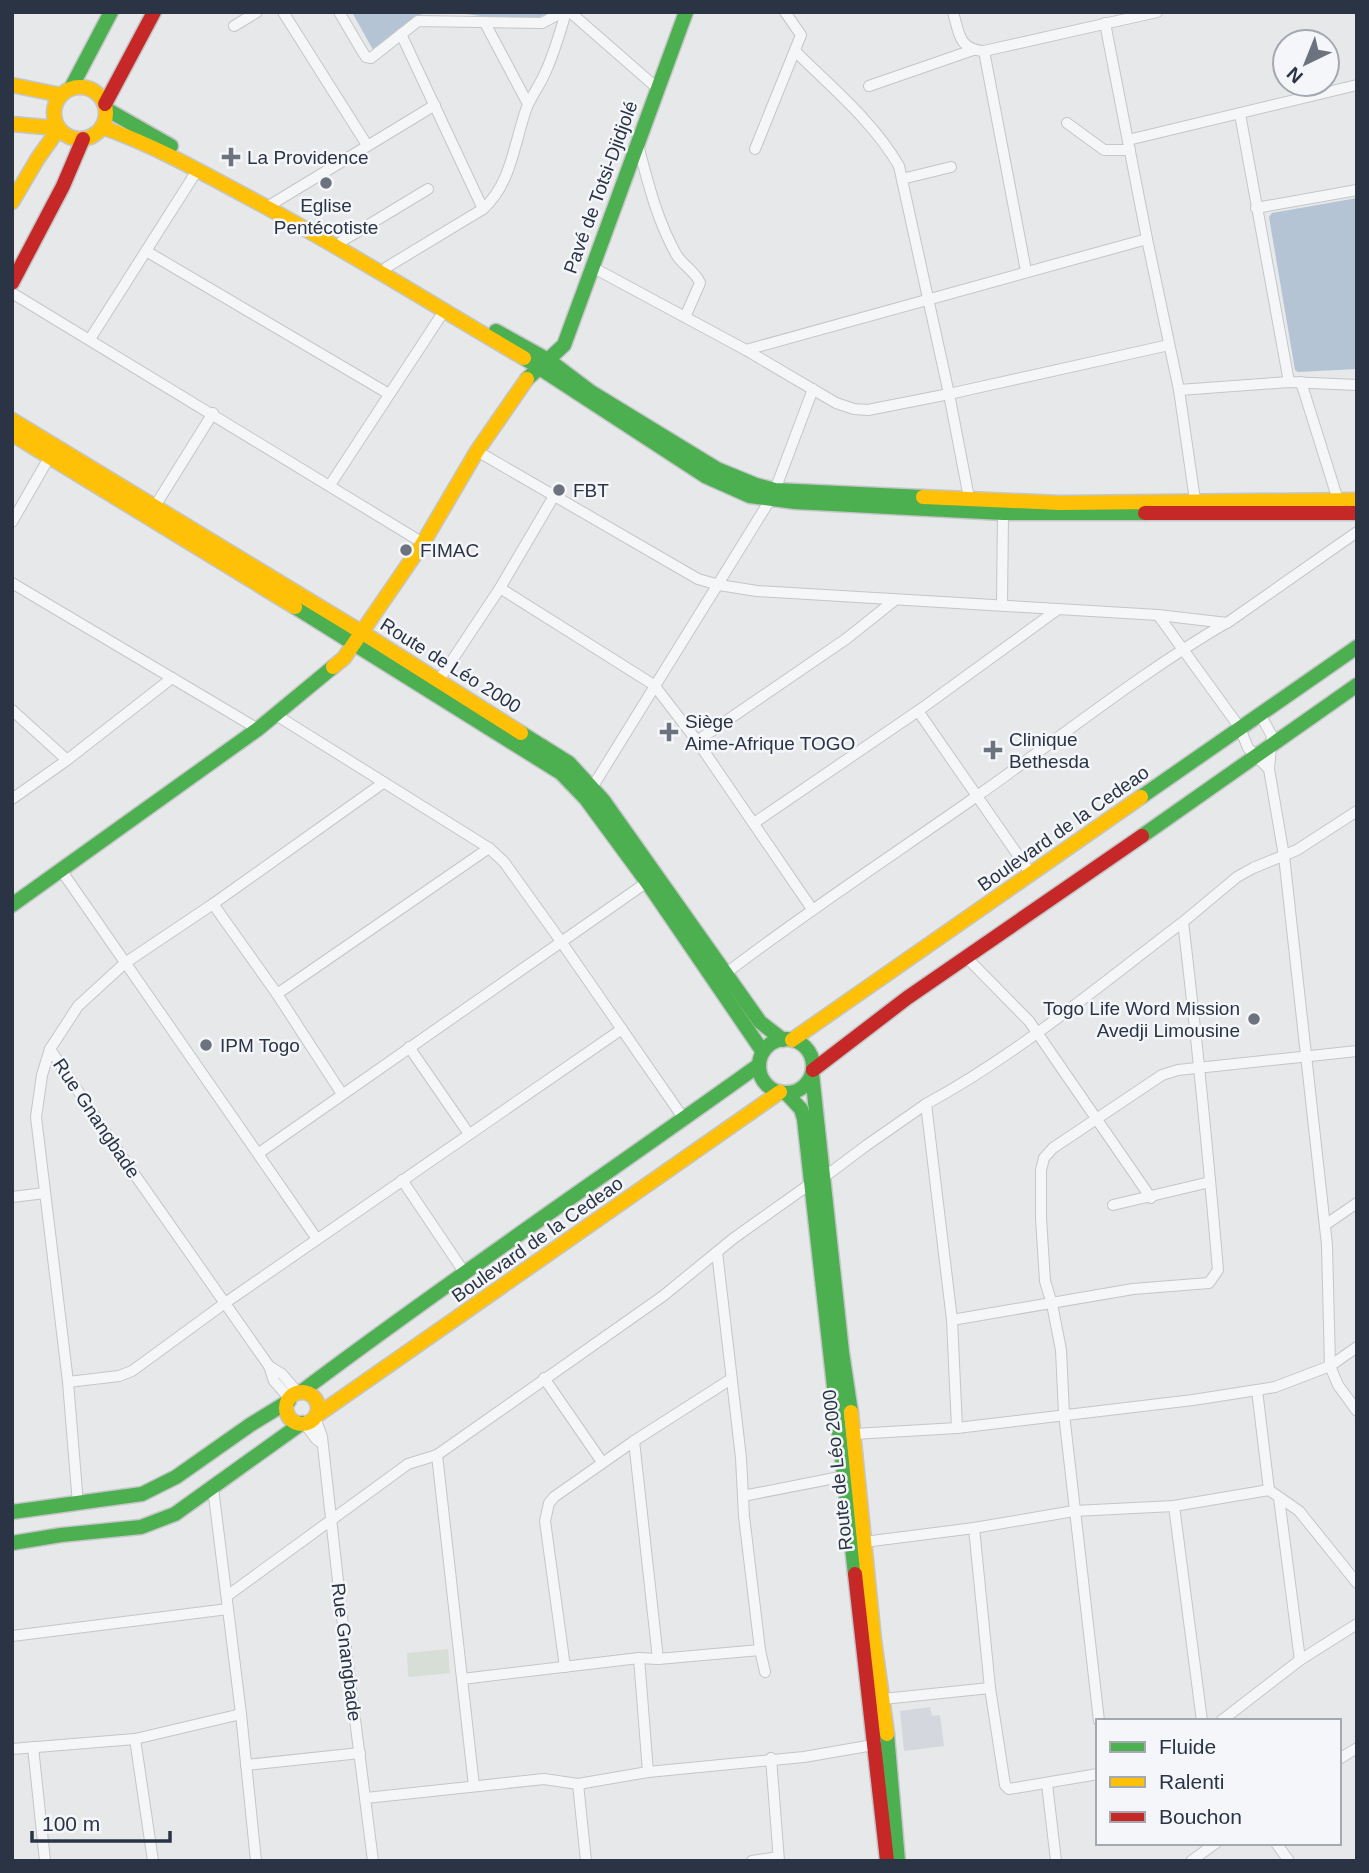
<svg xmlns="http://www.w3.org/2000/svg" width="1369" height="1873" viewBox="0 0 1369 1873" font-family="Arial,sans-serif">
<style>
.built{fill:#d4d7dd}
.green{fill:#d6ded6}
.water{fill:#b4c4d5}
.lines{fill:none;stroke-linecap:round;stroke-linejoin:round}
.street-casing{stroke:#c4c6c8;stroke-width:12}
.fast-casing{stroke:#c4c6c8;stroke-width:17}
.slow-casing{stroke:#c4c6c8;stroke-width:17}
.jam-casing{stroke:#c4c6c8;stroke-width:17}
.street{stroke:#f5f6f7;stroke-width:10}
.fast{stroke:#4caf50;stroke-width:14}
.slow{stroke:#ffc107;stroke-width:14}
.jam{stroke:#c62828;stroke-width:14}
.poi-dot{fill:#6c737f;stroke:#f4f6f9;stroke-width:2.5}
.labels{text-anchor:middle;stroke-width:5;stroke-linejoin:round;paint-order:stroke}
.poi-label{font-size:19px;fill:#2b3445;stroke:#f4f6f9;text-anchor:start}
.street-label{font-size:19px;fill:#2b3445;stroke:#f4f6f9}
</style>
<rect width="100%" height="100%" fill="#e6e8ea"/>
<path class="built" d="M930,1707L932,1716L940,1715L944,1746L904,1751L900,1711Z"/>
<path class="green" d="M448,1649L450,1673L410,1677L408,1675L407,1653Z"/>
<g class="water">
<path d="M352,12H551C517,32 461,5 422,14C411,17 389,41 380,49L373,50Z"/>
<path d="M1357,198V369L1298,372L1295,370L1269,217L1272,213Z"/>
</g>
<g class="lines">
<g class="street-casing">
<g id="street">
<path d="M283,12L367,145"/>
<path d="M339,12L362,51L366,57L371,58L418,21L542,23L563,12"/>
<path d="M570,12L657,88"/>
<path d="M953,12C959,33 959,50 984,51L1157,12"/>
<path d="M485,23L528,104"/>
<path d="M1105,23L1147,239L1179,390L1195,500"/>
<path d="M234,26L257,12"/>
<path d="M401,34L483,209"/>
<path d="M795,51C831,87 873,121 899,166L949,394L970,503"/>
<path d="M984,51L1026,271"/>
<path d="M869,86L973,50"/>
<path d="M1240,114L1289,382"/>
<path d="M1067,123L1104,150H1130"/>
<path d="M1128,140L1357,85"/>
<path d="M638,145C648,183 657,220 676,254C682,265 696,272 700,283L685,317"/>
<path d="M755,149L801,35L785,12"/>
<path d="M902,179L951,167"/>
<path d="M267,207L435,105"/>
<path d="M1256,208L1357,190"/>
<path d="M342,241L428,189"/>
<path d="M146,251L389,394"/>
<path d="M387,267L483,209C512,183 514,142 527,107C532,95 540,85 545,73C554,54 560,33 566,12"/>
<path d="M592,267L746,350L836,403L854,409L868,410L949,394L1169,345"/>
<path d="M12,293L423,543"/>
<path d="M90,339L198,169"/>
<path d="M746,350L1147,239"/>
<path d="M1301,382L1338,500"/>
<path d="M1179,390L1289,382L1357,385"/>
<path d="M477,451L698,579L719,585L757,591L1158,615L1227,623L1357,532"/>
<path d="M330,485L444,311"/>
<path d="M775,490L813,389"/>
<path d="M152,511L213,413"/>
<path d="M12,522L50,456"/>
<path d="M12,583L258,729"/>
<path d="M500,588L654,685L697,741L812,909"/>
<path d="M1002,605L1003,513"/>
<path d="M1158,615L1240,728L1248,748L1269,769"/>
<path d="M439,680L500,588L554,496"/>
<path d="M12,710L67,760"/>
<path d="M918,711L1031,874"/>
<path d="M1260,714L1272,736L1269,769L1284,856L1327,1245L1330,1366L1338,1385L1357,1411"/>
<path d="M276,715L489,848L504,862L560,940L684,1119"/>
<path d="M697,741L846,639L895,600"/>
<path d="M590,791L770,500"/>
<path d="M12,799L67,760L172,678"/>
<path d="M754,823L918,711L1057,610"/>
<path d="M61,870L317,1239"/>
<path d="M213,904L277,994L342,1094"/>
<path d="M1183,922C1100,985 1018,1054 926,1104L952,1320L1133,1289L1209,1283L1218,1270C1208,1154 1197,1038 1183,922L1237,877L1253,868L1297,850L1357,811"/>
<path d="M967,958L1029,1021L1151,1198"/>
<path d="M725,974C807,911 893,855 977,796C1060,738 1139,674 1226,623"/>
<path d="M277,994L489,848"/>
<path d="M409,1047L469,1134"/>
<path d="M50,1049L42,1075L36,1117L68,1382L78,1504"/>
<path d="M259,1153L650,880"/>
<path d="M402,1180L464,1272"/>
<path d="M12,1197L45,1193"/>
<path d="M1113,1205L1210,1182"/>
<path d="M1325,1225L1357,1203"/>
<path d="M717,1252L741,1458L744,1516L760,1650L765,1672"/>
<path d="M952,1320L957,1428"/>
<path d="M269,1366L282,1374L298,1393"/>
<path d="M544,1378L602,1462"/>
<path d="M68,1382L119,1376L132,1371L225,1303L622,1029"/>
<path d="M1257,1390L1269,1490"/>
<path d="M290,1399L274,1381L269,1366L114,1145L50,1049L78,1006L125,963L213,904L383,783"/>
<path d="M315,1417L322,1437L342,1617L373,1861"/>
<path d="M304,1423L316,1439L322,1443"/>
<path d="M854,1434L957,1428L1193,1400L1257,1390L1275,1387L1330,1366L1357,1347"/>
<path d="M634,1441L658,1659"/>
<path d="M437,1455L474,1786"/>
<path d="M213,1488L241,1714L256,1861"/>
<path d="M743,1496L845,1476"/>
<path d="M1279,1498L1300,1660"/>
<path d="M1174,1506L1202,1721"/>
<path d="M974,1528L990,1688L1005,1785L1009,1789L1098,1774"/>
<path d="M864,1542L974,1528L1074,1511L1174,1506L1269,1490L1299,1511L1357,1583"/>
<path d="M227,1596L408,1464L437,1455L663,1296L734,1238L810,1184L823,1178L867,1145L926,1104"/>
<path d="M12,1636L228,1609"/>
<path d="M639,1658L648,1772"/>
<path d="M565,1667L545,1521L549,1503L554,1497L634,1441L731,1379"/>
<path d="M462,1679L639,1658L658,1659L760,1650"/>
<path d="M883,1699L990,1688"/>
<path d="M1099,1721L1064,1414L1061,1350L1052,1304L1045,1281L1041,1218V1170L1044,1158L1053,1148L1162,1075L1178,1070L1357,1051"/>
<path d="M1221,1721L1300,1660L1357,1624"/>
<path d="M135,1739L153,1861"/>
<path d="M33,1747L45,1861"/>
<path d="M12,1749L135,1739L241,1714"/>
<path d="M771,1758L779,1861"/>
<path d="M1339,1759L1357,1748"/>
<path d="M246,1765L360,1753"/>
<path d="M578,1784L586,1861"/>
<path d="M1047,1784L1056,1861"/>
<path d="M366,1798L544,1779L578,1784L648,1772L804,1757L879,1744"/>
<path d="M1276,1843L1289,1861"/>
<path d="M752,1861L778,1857"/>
<path d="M1191,1861L1216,1843"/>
</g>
</g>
<g class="fast-casing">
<g id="fast">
<path d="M71,88L111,12"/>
<path d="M106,109L171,146"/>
<path d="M496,331L550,361L591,392L717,469L756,485L775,490L923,497"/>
<path d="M524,358L705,476L750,496L795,502L1003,513H1145"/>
<path d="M527,379L564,345L686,12"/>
<path d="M295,607L561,773L586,799L647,882L763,1052"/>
<path d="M521,733L569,763L603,800L760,1022L783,1040"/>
<path d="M1141,797L1357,647"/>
<path d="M1142,836L1357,685"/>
<path d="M12,905L258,729L333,667"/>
<circle cx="786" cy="1066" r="27"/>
<path d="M812,1074L842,1352L851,1412"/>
<path d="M786,1093L801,1109L804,1119L855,1574"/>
<path d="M301,1392C451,1279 607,1174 759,1065"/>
<path d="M12,1512L142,1494L176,1477L250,1425L289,1401"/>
<path d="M12,1543L61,1535L141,1527L175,1514L302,1423"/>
<path d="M887,1734L898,1861"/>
</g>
</g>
<g class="slow-casing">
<g id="slow">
<path d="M12,85L61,95"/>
<circle cx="80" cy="113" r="26"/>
<path d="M12,124L56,128"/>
<path d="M102,127C151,144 196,169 242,194C338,245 430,303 524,358"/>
<path d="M12,202L38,158L58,130"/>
<path d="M12,420L363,633L521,733"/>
<path d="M12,434L295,607"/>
<path d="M923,497L1060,503L1357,500"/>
<path d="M333,667L344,658L423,543L477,451L527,379"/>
<path d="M792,1040L1141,797"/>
<circle cx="302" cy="1408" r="16"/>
<path d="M851,1412L874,1640L887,1734"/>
<path d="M316,1416L780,1092"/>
</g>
</g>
<g class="jam-casing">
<g id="jam">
<path d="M105,104L154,12"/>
<path d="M12,283L63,186L83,139"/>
<path d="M1145,513H1357"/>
<path d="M813,1070L907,998L1142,836"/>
<path d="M855,1574L887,1861"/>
</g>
</g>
<use href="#street" class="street"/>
<use href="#fast" class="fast"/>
<use href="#slow" class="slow"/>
<use href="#jam" class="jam"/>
</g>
<g class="poi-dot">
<path d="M227.5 146.5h7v7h7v7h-7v7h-7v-7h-7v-7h7z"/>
<circle cx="326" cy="183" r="7"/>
<circle cx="559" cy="490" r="7"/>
<circle cx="406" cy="550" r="7"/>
<path d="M665.5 721.5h7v7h7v7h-7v7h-7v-7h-7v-7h7z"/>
<path d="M989.5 739.5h7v7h7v7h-7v7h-7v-7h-7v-7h7z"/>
<circle cx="1254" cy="1019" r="7"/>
<circle cx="206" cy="1045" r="7"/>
</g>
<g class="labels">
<g class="poi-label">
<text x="247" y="164">La Providence</text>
<text x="326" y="212" text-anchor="middle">Eglise<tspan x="326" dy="22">Pentécotiste</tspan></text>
<text x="573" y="497">FBT</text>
<text x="420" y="557">FIMAC</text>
<text x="685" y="728">Siège<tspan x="685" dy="22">Aime-Afrique TOGO</tspan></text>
<text x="1009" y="746">Clinique<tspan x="1009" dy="22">Bethesda</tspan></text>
<text x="1240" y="1015" text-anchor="end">Togo Life Word Mission<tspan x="1240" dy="22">Avedji Limousine</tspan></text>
<text x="220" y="1052">IPM Togo</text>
</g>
<g class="street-label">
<text transform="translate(600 187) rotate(-70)" y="7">Pavé de Totsi-Djidjolé</text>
<text transform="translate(451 665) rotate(32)" y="7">Route de Léo 2000</text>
<text transform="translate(1063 828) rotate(-35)" y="7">Boulevard de la Cedeao</text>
<text transform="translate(97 1118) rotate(56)" y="7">Rue Gnangbade</text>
<text transform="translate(537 1239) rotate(-35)" y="7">Boulevard de la Cedeao</text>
<text transform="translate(837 1470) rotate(-96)" y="7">Route de Léo 2000</text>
<text transform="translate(347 1652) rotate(83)" y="7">Rue Gnangbade</text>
</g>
</g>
<rect width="1369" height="1873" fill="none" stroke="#2b3445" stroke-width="28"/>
<rect x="1096" y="1719" width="245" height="126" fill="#f4f6f9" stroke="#a4a8b1" stroke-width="2"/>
<rect x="1110" y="1742" width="35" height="10" fill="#4caf50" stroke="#a4a8b1" stroke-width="2"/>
<text x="1159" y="1754" font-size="21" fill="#2b3445">Fluide</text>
<rect x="1110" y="1777" width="35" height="10" fill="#ffc107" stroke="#a4a8b1" stroke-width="2"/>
<text x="1159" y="1789" font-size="21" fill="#2b3445">Ralenti</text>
<rect x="1110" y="1812" width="35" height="10" fill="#c62828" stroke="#a4a8b1" stroke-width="2"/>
<text x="1159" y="1824" font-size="21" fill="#2b3445">Bouchon</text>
<g transform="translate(1306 63) rotate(223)"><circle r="33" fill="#f4f6f9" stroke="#a4a8b1" stroke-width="2"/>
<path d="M0-5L12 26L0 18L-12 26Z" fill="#6c737f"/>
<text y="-10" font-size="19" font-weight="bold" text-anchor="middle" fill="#2b3445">N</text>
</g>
<path d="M32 1831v10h138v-10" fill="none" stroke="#2b3445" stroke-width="3.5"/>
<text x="42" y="1831" font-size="21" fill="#2b3445" stroke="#f4f6f9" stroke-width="5" paint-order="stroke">100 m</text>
</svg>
